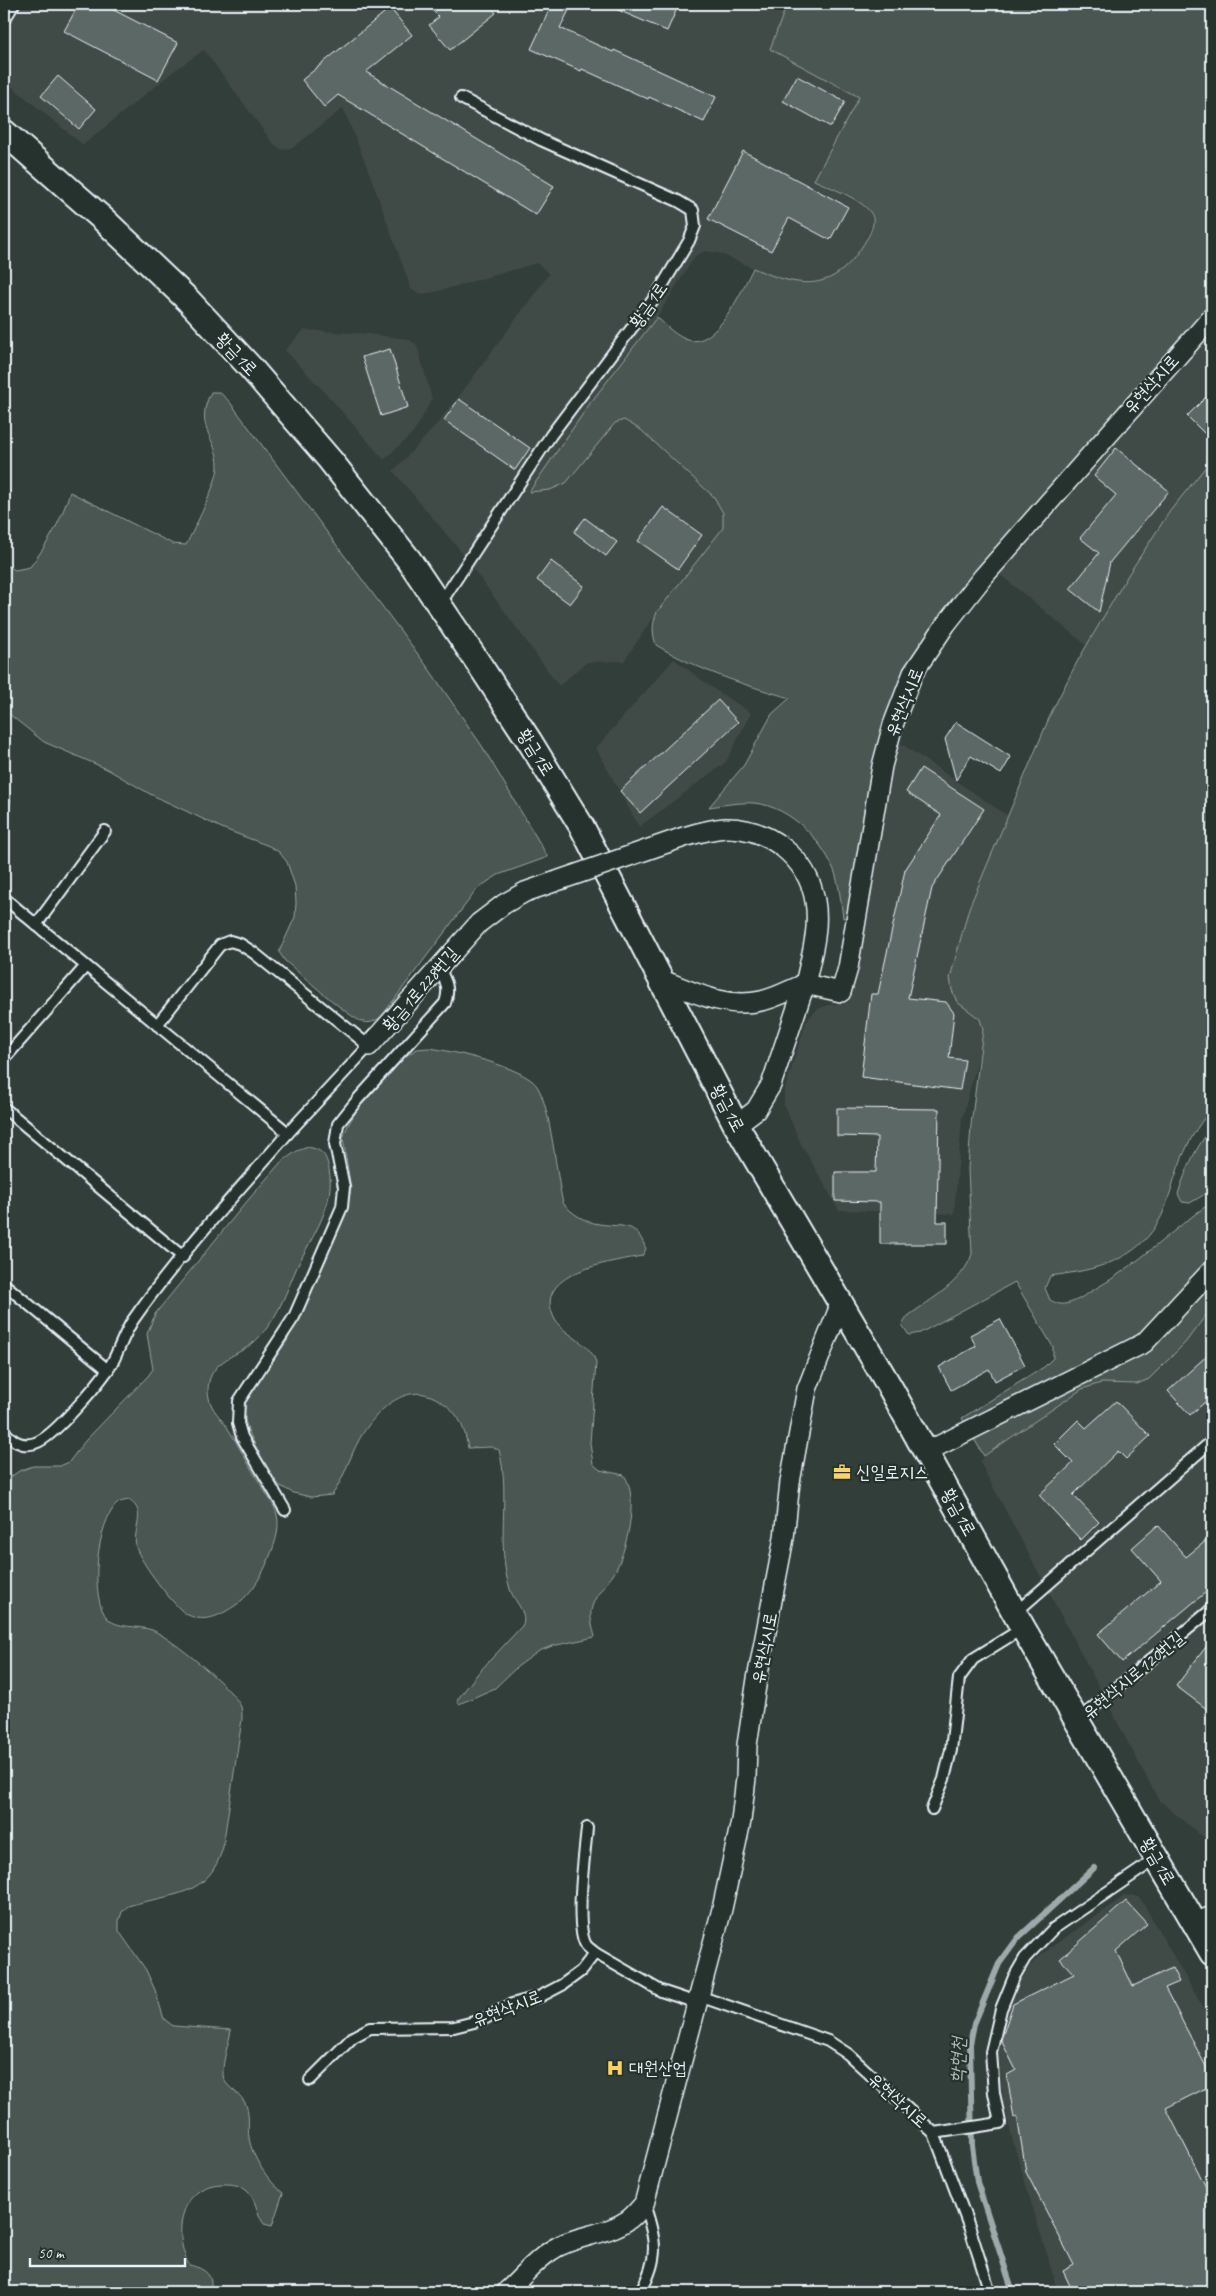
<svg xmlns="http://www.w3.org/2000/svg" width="1216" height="2296" viewBox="0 0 1216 2296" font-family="Caveat,'Poor Story',sans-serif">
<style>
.built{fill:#3f4b46}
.green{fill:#495651;stroke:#98a4a4}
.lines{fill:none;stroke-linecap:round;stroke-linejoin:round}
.stream{stroke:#9ea9ab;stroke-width:6}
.building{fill:#5c6865;stroke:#e8f1f8}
.service-casing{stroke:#e8f1f8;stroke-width:14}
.minor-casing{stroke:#e8f1f8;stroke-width:22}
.tertiary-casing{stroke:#e8f1f8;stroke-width:28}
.service{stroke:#26332d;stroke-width:10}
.minor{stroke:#26332d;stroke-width:19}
.tertiary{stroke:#26332d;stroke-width:24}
.minor-bridge-casing{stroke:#e8f1f8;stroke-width:22;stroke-linecap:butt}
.minor-bridge{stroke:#26332d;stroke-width:19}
.labels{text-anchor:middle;stroke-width:4.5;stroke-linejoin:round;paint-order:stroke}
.street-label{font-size:18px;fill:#e8f1f8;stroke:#26332d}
.poi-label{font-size:18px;fill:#e8f1f8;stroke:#26332d;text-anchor:start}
.water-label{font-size:19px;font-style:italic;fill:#b1bbbe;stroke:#26332d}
</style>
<rect width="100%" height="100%" fill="#323e39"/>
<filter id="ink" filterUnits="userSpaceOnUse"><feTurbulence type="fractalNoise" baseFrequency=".02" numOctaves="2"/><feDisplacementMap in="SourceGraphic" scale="10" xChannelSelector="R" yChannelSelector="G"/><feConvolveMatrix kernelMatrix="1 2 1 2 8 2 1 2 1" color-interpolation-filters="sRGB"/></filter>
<g filter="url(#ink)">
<g class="built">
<path d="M4,4H787L771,49L859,97L814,180L860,203L871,213L873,222L858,254L840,274L822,281L799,282L773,277L719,253L705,251L695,256L657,317L591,402L575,473L588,454L615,423L624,420L641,430L685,469L714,497L723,513V528L657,612L624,661L587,662L559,686L458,548L393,471L431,431L460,395L549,274L537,263L435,292L421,294L411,289L369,172L343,108L294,147L282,150L272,142L204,50L174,71L83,145L4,80Z"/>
<path d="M1212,329V459L1170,511L1128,575L1086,645L998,573Z"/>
<path d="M304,330L368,334L408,339L417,345L432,399L414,432L384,460L329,397L285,350Z"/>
<path d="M674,659L711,687L751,713L726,762L639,827L596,748Z"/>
<path d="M897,741L1008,816L969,908L950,978L968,1011L980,1019L983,1029L982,1044L962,1119L954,1214L839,1210L801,1144L784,1105V1092L806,1022L816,1010L828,1005L849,1002L867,920L890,771Z"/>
<path d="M1212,1307V1842L1199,1834L1158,1799L980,1462L984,1456L1082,1389L1101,1383L1137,1384L1185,1343Z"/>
<path d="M1132,1895L1139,1897L1144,1905L1212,2023V2292H1058L1013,2142L1003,2100L998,2044L1000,2027L1016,1989L1028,1968L1039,1956L1124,1896Z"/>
</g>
<g class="green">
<path d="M787,4H1212V303L1150,370L908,665L883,726L871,771L849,917L843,918C841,903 840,890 836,876C826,843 790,806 754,803C739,802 724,805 709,807L744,765L772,714L790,698C741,684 700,671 656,645C652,632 652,624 657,612L723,528V513L714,497L641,430L624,420L615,423L566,483L550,490L529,492L591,402L657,317C665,325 677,337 688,340C717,348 742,290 753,268C804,290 836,292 866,240C871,232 877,220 870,212C861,199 829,187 814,180L859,97L770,49Z"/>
<path d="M211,392H219L229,401L429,669L482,746L548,857L498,875L478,888L381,1017C375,1021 370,1024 363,1022C349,1018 300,973 285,961L279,952L295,917L296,903L295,886L287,862L279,852L269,846L224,829L150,794L107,769L44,742L4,710V564L15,570L30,567C49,542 60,523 70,492L173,544L186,545C194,529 218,482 218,466C218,438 193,428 211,392Z"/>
<path d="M1212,459V1109C1196,1126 1186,1147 1178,1168C1172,1184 1169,1200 1162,1215C1140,1261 1096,1270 1050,1276L1045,1288L1050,1300C1054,1302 1059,1305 1064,1304C1075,1303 1085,1295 1095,1289C1138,1265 1171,1230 1212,1202V1307L1185,1343L1149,1379L1137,1384L1101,1383L1082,1389L984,1456L962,1418L1044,1367L1053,1358V1347L1015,1282L920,1333L909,1335L902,1325L908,1316C931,1299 963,1282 972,1254L968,1169L971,1125L983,1029L980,1019L957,1002L952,990L950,978L969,908L1052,711L1077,662L1128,575L1170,511Z"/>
<path d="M429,1048C453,1051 524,1067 537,1086C551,1108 556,1175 563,1203C572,1214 585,1222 599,1224C624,1228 635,1220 646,1249L642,1256C616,1261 549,1269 550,1304C551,1311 554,1320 559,1325C571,1338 592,1345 596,1363L590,1443L593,1464L600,1470L624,1475C640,1497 626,1554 613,1575C605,1586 593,1597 591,1611C590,1620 593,1628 595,1637L552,1646L539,1651L517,1667L495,1688L459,1704L457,1700L479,1672L522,1626C529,1613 514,1602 510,1589C495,1543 511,1495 499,1450L492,1447L468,1448C464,1425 458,1411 437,1399C405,1380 374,1413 359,1440C349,1458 344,1479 332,1495L311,1497L293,1493L279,1485L267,1470L248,1430L244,1417L245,1404L250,1393L287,1341L345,1216L351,1189L343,1138L348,1125L358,1108L406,1056L417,1049Z"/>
<path d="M1212,1127V1190L1190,1203L1182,1202L1178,1194C1186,1169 1196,1147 1212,1127Z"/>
<path d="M308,1147C323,1150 326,1155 329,1169C336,1205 312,1236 297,1267C287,1290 279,1315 262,1334C248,1351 234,1352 220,1364C210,1372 206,1385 209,1398C211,1409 221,1418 227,1427C239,1446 249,1466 261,1485C266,1494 275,1505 277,1515C281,1530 273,1549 267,1563C260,1579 249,1597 233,1607C219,1616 205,1623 188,1615C176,1610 139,1560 136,1547C132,1529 148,1512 129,1500C125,1501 121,1501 118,1503C97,1520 88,1599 108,1619C118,1629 138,1625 152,1630C170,1637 235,1690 241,1707C242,1711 242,1715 242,1719L223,1847C209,1898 172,1893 128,1906L122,1912L119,1921V1931L146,1970L155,1990L164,2019L173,2026L231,2030C229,2043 222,2061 223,2075C224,2087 238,2091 244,2101C251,2112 247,2126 249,2138C252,2157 268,2181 283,2193L272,2226L264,2224C256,2214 257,2199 246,2190C239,2185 233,2184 225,2184C180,2183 172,2233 189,2265C204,2268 216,2276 209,2292H4V1482L19,1471L33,1466H60L69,1462L85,1441L148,1376L153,1369L147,1334L155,1314L243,1206L281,1162L297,1151Z"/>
</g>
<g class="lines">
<path class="stream" d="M1013,2292L977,2182L972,2146L970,2044L974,2024L999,1964L1018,1938L1094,1868"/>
</g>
<g class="building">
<path d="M79,4H102L178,43L158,80L64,31Z"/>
<path d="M426,4H488L496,13L450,50L429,25L439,17Z"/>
<path d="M552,4H572L560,28L613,52L614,50L716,97L704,122L649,97L648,99L582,69L581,71L531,49Z"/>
<path d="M604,4H679L667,31Z"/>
<path d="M390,8L412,35L366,72L554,186L536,215L338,95L324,107L302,80Z"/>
<path d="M58,76L96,109L79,129L41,96Z"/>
<path d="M797,76L845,102L831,127L783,101Z"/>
<path d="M743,151L848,207L830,240L789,218L771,251L708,219Z"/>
<path d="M390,349L408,407L381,416L362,357Z"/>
<path d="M1212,391V441L1187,416Z"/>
<path d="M459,399L530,448L515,470L444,420Z"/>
<path d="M1116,448L1169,491L1110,562L1099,612L1070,589L1099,553L1080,538L1116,495L1094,476Z"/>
<path d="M663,507L702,535L678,569L638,541Z"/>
<path d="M585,518L617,542L606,556L574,532Z"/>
<path d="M551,561L584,586L570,604L537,580Z"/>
<path d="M718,700L738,722L640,813L620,791Z"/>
<path d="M956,722L1011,757L1001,774L971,756L956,780L945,739Z"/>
<path d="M921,768L984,809L932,888L908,998L946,1002L954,1013L949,1058L965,1060L960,1090L861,1077L871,994H878L905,870L941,815L906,792Z"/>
<path d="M837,1108L939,1109L937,1222H947V1244H880V1202L835,1201V1172H876L877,1137L837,1136Z"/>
<path d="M1000,1319L1025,1365L995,1381L989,1369L951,1390L939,1367L976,1346L970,1335Z"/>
<path d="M1212,1351V1396L1190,1415L1168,1391Z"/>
<path d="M1116,1401L1150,1436L1126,1459L1118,1451L1073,1495L1099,1522L1081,1540L1039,1495L1073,1463L1054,1444L1078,1420L1086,1428Z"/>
<path d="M1158,1525L1186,1557L1212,1536V1587L1122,1662L1098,1634L1161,1581L1132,1548Z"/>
<path d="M1212,1639V1713L1176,1686Z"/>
<path d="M1126,1901L1147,1924L1116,1951L1133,1986L1172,1968L1179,1982L1165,1988L1212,2078V2085L1166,2108L1212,2199V2292H1073L1063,2271L1074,2265L1026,2172L1017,2116L1014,2118L1007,2075L1016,2070L1001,2040L1013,2004L1074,1974L1060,1959Z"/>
</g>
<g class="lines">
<g class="service-casing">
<g id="service">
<path d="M4,20L14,4"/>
<path d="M440,604L551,435L656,296L689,241L695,226L693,210L678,201L541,140L461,98"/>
<path d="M4,801V800"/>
<path d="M4,898L288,1133L369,1046L254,953L240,944L230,941L220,945L157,1025"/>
<path d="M36,925L105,831"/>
<path d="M4,1059L85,967"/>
<path d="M4,1108L183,1257"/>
<path d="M4,1284L108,1370"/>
<path d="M4,1431C14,1444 28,1449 43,1439C60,1428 104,1379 113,1361C120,1347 125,1332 133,1320C179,1254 236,1194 288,1133"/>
<path d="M285,1510L242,1437L238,1423L239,1401L294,1317L342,1207L344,1187L335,1144L338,1124L358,1099L445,1003C450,989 446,981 439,968"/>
<path d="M1015,1613L1212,1441"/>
<path d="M1077,1721L1212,1609"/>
<path d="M932,1809L944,1779L951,1750L959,1678L973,1659L1023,1628"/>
<path d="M587,1828C585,1853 574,1925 586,1945C588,1948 592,1950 595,1953"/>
<path d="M699,1996L828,2041L848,2054L934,2133"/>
<path d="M310,2080L353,2037L370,2028L454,2027L482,2020L512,2004L541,1996L562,1985L581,1971L595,1953L661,1991L697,2003"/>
<path d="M640,2292C660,2258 656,2239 644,2204"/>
<path d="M990,2292L970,2229L934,2133L1000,2123L994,2093L991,2052L1001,2009L1014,1977L1025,1958L1053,1929L1156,1859"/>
</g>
</g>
<g class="minor-casing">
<g id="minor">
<path d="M660,979C693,992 726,1009 761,1001C776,998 791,989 805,984C811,957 820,928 815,901C808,858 768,827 725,828C711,829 697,833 684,837"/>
<path d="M369,1046L479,923"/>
<path d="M736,1125L756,1110L771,1085L805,984L841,992L848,968L882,766L893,725L913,673L946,624L983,577L1212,317"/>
<path d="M926,1452L1144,1343L1212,1270"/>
<path d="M1194,1923L1212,1916"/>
<path d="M506,2292C522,2278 534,2261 552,2250C575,2235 605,2236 628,2220C634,2216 639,2209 644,2204L722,1909L741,1821L746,1778L747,1745L757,1679L784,1538L790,1482L807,1389L841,1303"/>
</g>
</g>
<g class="tertiary-casing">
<path id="tertiary" d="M4,132L104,220L187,299L251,368L330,460L409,560L481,667L530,742L582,827L736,1125L891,1389L1023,1628L1212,1953"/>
</g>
<use href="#service" class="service"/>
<use href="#minor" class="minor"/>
<use href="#tertiary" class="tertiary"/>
<g class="minor-bridge-casing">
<path id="minor-bridge" d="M479,923L504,904L525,892L684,837"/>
</g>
<use href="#minor-bridge" class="minor-bridge"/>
</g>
</g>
<defs>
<g id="office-bare" transform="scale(1.35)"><path d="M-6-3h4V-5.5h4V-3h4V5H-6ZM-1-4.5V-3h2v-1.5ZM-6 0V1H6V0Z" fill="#ffd166" stroke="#26332d" stroke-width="2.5" paint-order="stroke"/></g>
<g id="hospital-bare" transform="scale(1.35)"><path d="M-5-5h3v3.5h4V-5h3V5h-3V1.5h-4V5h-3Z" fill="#ffd166" stroke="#26332d" stroke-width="2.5" paint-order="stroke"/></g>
</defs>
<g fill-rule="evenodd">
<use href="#office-bare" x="842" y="1472"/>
<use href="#hospital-bare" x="615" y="2068"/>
</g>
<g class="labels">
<g class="street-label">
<text transform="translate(648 305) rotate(-55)" y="6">황금1로</text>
<text transform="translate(237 354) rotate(47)" y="6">황금1로</text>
<text transform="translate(1151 384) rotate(-48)" y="6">유현삭시로</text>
<text transform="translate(904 702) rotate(-68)" y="6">유현삭시로</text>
<text transform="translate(536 752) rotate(58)" y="6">황금1로</text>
<text transform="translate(420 989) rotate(-49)" y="6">황금1로228번길</text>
<text transform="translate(728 1108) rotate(62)" y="6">황금1로</text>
<text transform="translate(959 1512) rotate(61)" y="6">황금1로</text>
<text transform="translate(764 1648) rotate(-79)" y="6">유현삭시로</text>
<text transform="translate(1133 1675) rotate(-40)" y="6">유현삭시로120번길</text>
<text transform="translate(1158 1861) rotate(60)" y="6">황금1로</text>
<text transform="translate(507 2008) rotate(-21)" y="6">유현삭시로</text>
<text transform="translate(898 2100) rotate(42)" y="6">유현삭시로</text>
</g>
<g class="poi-label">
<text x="856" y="1478">신일로지스</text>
<text x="629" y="2074">대원산업</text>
</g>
<g class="water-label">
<text transform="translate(957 2060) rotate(-88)" y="7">학현천</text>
</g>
</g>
<rect width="1216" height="2296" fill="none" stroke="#26332d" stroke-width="20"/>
<rect x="10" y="10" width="1196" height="2276" fill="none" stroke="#e8f1f8" stroke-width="2" filter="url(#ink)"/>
<path d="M30 2258v8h155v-8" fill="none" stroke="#e8f1f8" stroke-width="2.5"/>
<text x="38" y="2258" font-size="15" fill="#e8f1f8" stroke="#26332d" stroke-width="4" paint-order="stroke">50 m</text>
</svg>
